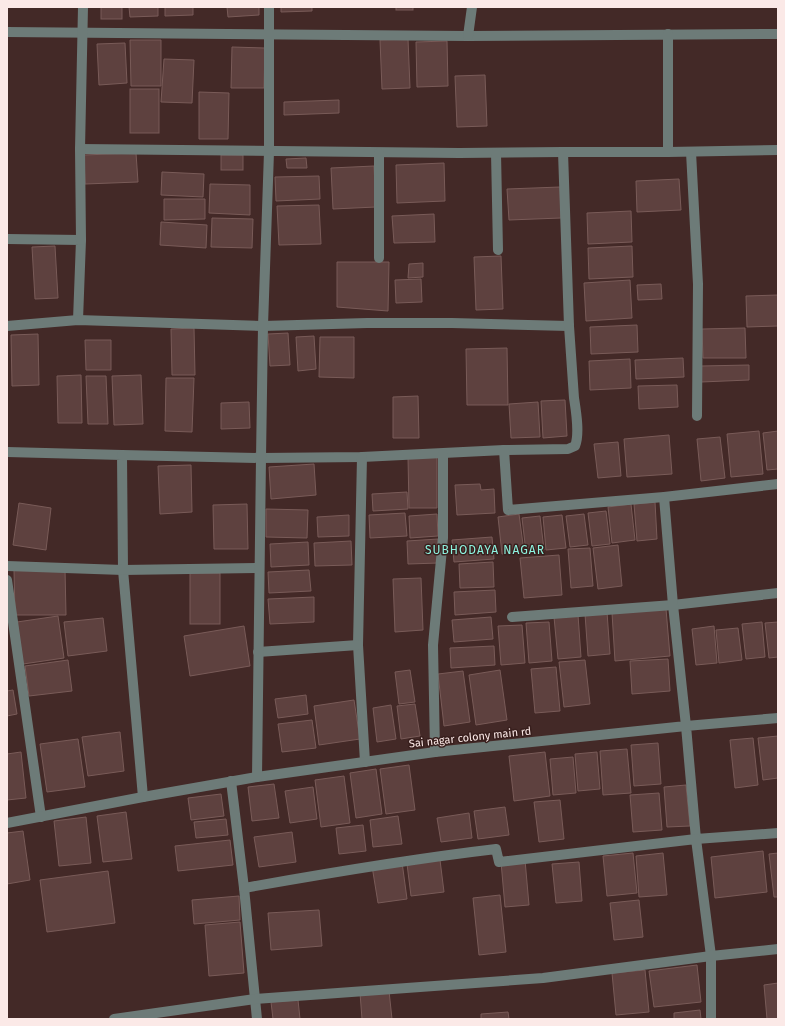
<svg xmlns="http://www.w3.org/2000/svg" width="785" height="1026" viewBox="0 0 785 1026" font-family="'Fira Sans',sans-serif">
<style>
.building{fill:#5e413f;stroke:#795b58}
.lines{fill:none;stroke-linecap:round;stroke-linejoin:round}
.minor{stroke:#6d7b78;stroke-width:10}
.labels{text-anchor:middle;stroke-width:3;stroke-linejoin:round;paint-order:stroke}
.street-label{font-size:11px;fill:#fbe9e7;stroke:#381f1d}
.neighbourhood-label{font-size:12px;letter-spacing:1px;fill:#8ef4e0;stroke:#381f1d}
</style>
<rect width="100%" height="100%" fill="#432927"/>
<g class="building">
<rect x="101" y="7" width="21" height="12"/>
<path d="M129,7H158V16L130,17Z"/>
<path d="M165,7H193V15L165,16Z"/>
<path d="M227,7H259V15L228,17Z"/>
<path d="M281,7H312V11L281,12Z"/>
<rect x="396" y="7" width="17" height="3"/>
<path d="M408,39L410,88L382,89L380,40Z"/>
<path d="M130,40H161V86H131Z"/>
<path d="M447,41L448,86L417,87L416,42Z"/>
<path d="M125,43L127,83L99,85L97,44Z"/>
<path d="M232,47L265,48L264,88H231Z"/>
<path d="M164,59L194,60L192,103L161,102Z"/>
<path d="M485,75L487,126L457,127L455,76Z"/>
<rect x="130" y="89" width="29" height="44"/>
<path d="M199,92L229,93L228,139H199Z"/>
<path d="M339,100V113L284,115V102Z"/>
<path d="M136,153L138,182L85,184L84,155Z"/>
<rect x="221" y="155" width="22" height="15"/>
<path d="M306,158L307,168H287L286,159Z"/>
<path d="M444,163L445,201L397,203L396,165Z"/>
<path d="M374,166L376,207L333,209L331,168Z"/>
<path d="M162,172L204,174L203,197L161,195Z"/>
<path d="M319,176L320,199L276,201L275,177Z"/>
<path d="M679,179L681,210L637,212L636,181Z"/>
<path d="M210,184L250,185V215L209,213Z"/>
<path d="M560,187L561,218L509,220L507,189Z"/>
<path d="M164,199H205V219L164,220Z"/>
<path d="M319,205L321,244L279,245L277,206Z"/>
<path d="M631,211L632,242L588,244L587,213Z"/>
<path d="M434,214L435,242L394,243L392,216Z"/>
<path d="M212,218L253,219L252,248L211,247Z"/>
<path d="M161,222L207,225L206,248L160,245Z"/>
<path d="M55,246L58,298L35,299L32,247Z"/>
<path d="M632,246L633,277L589,279L588,248Z"/>
<path d="M501,256L503,309L476,310L474,257Z"/>
<path d="M337,262H389L388,311L337,307Z"/>
<path d="M423,263V277L408,278L409,264Z"/>
<path d="M421,279L422,302L396,303L395,280Z"/>
<path d="M630,280L632,318L586,321L584,283Z"/>
<path d="M661,284L662,299L638,300L637,285Z"/>
<path d="M778,295V326L747,327L746,296Z"/>
<path d="M637,325L638,352L591,354L590,327Z"/>
<path d="M194,328L195,375H172L171,329Z"/>
<path d="M745,328L746,358H703L702,329Z"/>
<path d="M288,333L290,365L270,366L268,334Z"/>
<path d="M38,334L39,385L12,386L11,335Z"/>
<path d="M314,336L316,369L298,371L296,337Z"/>
<path d="M320,337H354V378L319,377Z"/>
<path d="M85,340H111V370H86Z"/>
<path d="M507,348L508,405H467L466,349Z"/>
<path d="M683,358L684,377L636,379L635,360Z"/>
<path d="M630,359L631,388L590,390L589,361Z"/>
<path d="M749,365V380L701,382V366Z"/>
<path d="M81,375L82,423H58L57,376Z"/>
<path d="M141,375L143,424L114,425L112,376Z"/>
<path d="M86,376H106L108,424H88Z"/>
<path d="M166,378H194L192,432L165,431Z"/>
<path d="M677,385L678,407L639,409L638,386Z"/>
<path d="M418,396L419,438H393V397Z"/>
<path d="M565,400L567,436L543,438L541,401Z"/>
<path d="M249,402L250,428L221,429V403Z"/>
<path d="M538,402L540,437L511,438L509,404Z"/>
<path d="M759,431L763,474L731,477L727,434Z"/>
<path d="M778,431V469L767,470L763,433Z"/>
<path d="M669,435L672,474L627,477L624,439Z"/>
<path d="M720,437L725,478L701,481L697,439Z"/>
<path d="M618,442L621,476L598,478L594,444Z"/>
<path d="M408,457H437V508H409Z"/>
<path d="M314,464L316,495L271,499L269,467Z"/>
<path d="M191,465L192,512L160,514L158,466Z"/>
<path d="M480,484L481,490L494,489L495,513L457,515L455,485Z"/>
<path d="M407,492L408,509L373,511L372,494Z"/>
<path d="M655,502L657,539L637,541L634,504Z"/>
<path d="M19,503L51,508L46,550L13,545Z"/>
<path d="M247,504L248,549H214L213,505Z"/>
<path d="M631,504L635,540L612,543L608,507Z"/>
<path d="M266,509L308,510L307,538L266,537Z"/>
<path d="M606,511L610,544L592,546L588,513Z"/>
<path d="M405,513L407,536L370,538L369,515Z"/>
<path d="M437,514L438,536L410,538L409,516Z"/>
<path d="M519,514L524,552L502,554L498,517Z"/>
<path d="M584,514L588,545L570,547L566,516Z"/>
<path d="M349,515V536L318,537L317,517Z"/>
<path d="M562,515L566,548L546,550L543,517Z"/>
<path d="M540,516L544,550L526,552L522,518Z"/>
<path d="M492,537L494,559L454,562L452,540Z"/>
<path d="M438,539L439,563L408,564L407,541Z"/>
<path d="M351,541L352,565L315,566L314,543Z"/>
<path d="M308,542L309,565L271,567L270,544Z"/>
<path d="M618,545L622,586L598,589L593,548Z"/>
<path d="M590,548L593,586L571,588L568,549Z"/>
<path d="M559,555L562,595L524,598L520,558Z"/>
<path d="M493,562L494,587L460,588L459,564Z"/>
<path d="M65,569L66,615H15L14,570Z"/>
<path d="M309,570L311,591L269,593L268,572Z"/>
<rect x="190" y="573" width="30" height="51"/>
<path d="M421,578L423,630L395,632L393,579Z"/>
<path d="M495,590L496,612L455,615L454,592Z"/>
<path d="M314,597V622L270,624L268,599Z"/>
<path d="M666,609L670,656L615,661L612,613Z"/>
<path d="M607,612L610,654L588,656L585,614Z"/>
<path d="M578,615L581,657L558,659L554,617Z"/>
<path d="M58,616L64,658L23,664L17,622Z"/>
<path d="M491,617L493,639L454,642L452,620Z"/>
<path d="M103,618L107,651L68,656L64,622Z"/>
<path d="M549,622L552,661L529,663L526,623Z"/>
<path d="M762,622L765,657L746,659L742,624Z"/>
<path d="M778,622V657L769,658L765,623Z"/>
<path d="M522,625L525,663L501,665L498,626Z"/>
<path d="M244,626L250,666L190,676L184,636Z"/>
<path d="M714,626L717,663L696,665L692,629Z"/>
<path d="M738,628L742,660L719,663L716,630Z"/>
<path d="M494,646L495,665L451,668L450,648Z"/>
<path d="M668,659L670,691L632,694L630,661Z"/>
<path d="M68,660L72,691L29,696L25,666Z"/>
<path d="M585,660L590,704L564,707L559,662Z"/>
<path d="M556,667L560,711L535,713L531,669Z"/>
<path d="M410,670L415,702L399,704L395,672Z"/>
<path d="M500,670L507,720L476,725L469,675Z"/>
<path d="M463,671L470,722L444,726L438,674Z"/>
<path d="M13,690L17,714L7,716V691Z"/>
<path d="M306,695L308,714L278,718L275,699Z"/>
<path d="M354,700L360,739L319,745L314,706Z"/>
<path d="M415,704L420,736L401,739L397,706Z"/>
<path d="M391,705L396,739L377,742L373,708Z"/>
<path d="M312,720L316,748L282,752L278,724Z"/>
<path d="M120,732L124,771L88,776L82,737Z"/>
<path d="M778,736V778L763,780L758,738Z"/>
<path d="M753,738L758,785L735,788L730,740Z"/>
<path d="M78,739L85,787L47,792L40,744Z"/>
<path d="M658,743L661,784L634,786L631,745Z"/>
<path d="M627,749L631,793L603,795L600,751Z"/>
<path d="M21,752L26,798L7,800V754Z"/>
<path d="M545,752L550,796L514,801L509,756Z"/>
<path d="M597,752L600,789L578,791L575,754Z"/>
<path d="M573,757L576,793L553,795L550,759Z"/>
<path d="M409,765L415,810L386,814L380,769Z"/>
<path d="M376,769L382,814L356,818L350,773Z"/>
<path d="M344,776L350,823L321,827L315,780Z"/>
<path d="M274,784L279,818L252,821L248,787Z"/>
<path d="M686,785L690,826L667,827L664,787Z"/>
<path d="M313,787L317,819L290,823L285,791Z"/>
<path d="M659,793L662,830L633,832L630,795Z"/>
<path d="M221,794L224,816L191,820L188,798Z"/>
<path d="M560,800L564,839L539,842L534,802Z"/>
<path d="M505,807L509,835L478,839L474,811Z"/>
<path d="M126,812L132,859L103,862L97,816Z"/>
<path d="M469,813L472,838L441,842L437,818Z"/>
<path d="M398,816L402,844L373,847L370,820Z"/>
<path d="M86,817L91,863L59,866L54,821Z"/>
<path d="M226,819L228,835L196,838L194,822Z"/>
<path d="M363,825L366,851L339,854L336,828Z"/>
<path d="M23,831L30,880L7,884V833Z"/>
<path d="M292,832L296,862L259,867L254,837Z"/>
<path d="M230,840L233,865L178,871L175,846Z"/>
<path d="M763,851L767,892L715,898L711,857Z"/>
<path d="M633,853L637,893L607,896L603,856Z"/>
<path d="M663,853L667,895L639,897L636,856Z"/>
<path d="M778,853V897H774L769,854Z"/>
<path d="M440,860L444,892L411,896L407,864Z"/>
<path d="M525,860L529,905L505,907L501,862Z"/>
<path d="M402,862L407,899L378,903L372,866Z"/>
<path d="M579,862L582,901L556,903L552,864Z"/>
<path d="M108,871L115,923L47,932L40,880Z"/>
<path d="M500,895L506,952L479,955L473,898Z"/>
<path d="M239,896L240,920L194,924L192,900Z"/>
<path d="M639,900L643,937L614,940L610,903Z"/>
<path d="M319,910L322,946L271,950L268,913Z"/>
<path d="M240,922L244,973L209,976L205,925Z"/>
<path d="M697,965L701,1002L654,1007L649,971Z"/>
<path d="M645,970L649,1012L616,1015L612,973Z"/>
<path d="M778,983V1019H767L764,985Z"/>
<path d="M389,991L392,1019H362L360,993Z"/>
<path d="M298,1000L300,1019H273L271,1002Z"/>
<path d="M700,1010L701,1019H674V1013Z"/>
<path d="M508,1012L509,1019H481V1014Z"/>
</g>
<g class="lines">
<g class="minor">
<path d="M7,32L468,36L778,34"/>
<path d="M668,34V152"/>
<path d="M468,36L472,7"/>
<path d="M80,149L459,153L563,152"/>
<path d="M691,152L698,284L697,416"/>
<path d="M379,153V258"/>
<path d="M496,153L498,250"/>
<path d="M7,239L81,240L78,320"/>
<path d="M81,240L80,149L83,7"/>
<path d="M7,326L78,320L263,326L367,323H452L569,326"/>
<path d="M504,450L568,449L575,446C580,434 576,411 574,398L569,326L563,152H668L778,150"/>
<path d="M7,452L122,455L123,570L143,797"/>
<path d="M122,455L261,458L362,457L504,450L508,510L664,497L778,484"/>
<path d="M362,457L358,645L365,762"/>
<path d="M7,566L123,570L259,568"/>
<path d="M7,580L41,817"/>
<path d="M512,617L673,605L778,593"/>
<path d="M258,652L358,645"/>
<path d="M778,718L686,726L696,839L778,833"/>
<path d="M435,752L433,645L443,538V454"/>
<path d="M257,777L435,752L686,726L673,605L664,497"/>
<path d="M231,781L244,888L257,1019"/>
<path d="M7,823L143,797L257,777L261,458L263,326L269,152V7"/>
<path d="M244,888C328,873 411,859 496,849L499,862L696,839L711,956V1019"/>
<path d="M114,1019L255,999L543,978L711,956L778,949"/>
</g>
</g>
<g class="labels">
<g class="street-label">
<text transform="translate(470 737) rotate(-6)" y="4">Sai nagar colony main rd</text>
</g>
<g class="neighbourhood-label">
<text x="485" y="554">SUBHODAYA NAGAR</text>
</g>
</g>
<rect width="785" height="1026" fill="none" stroke="#fbe9e7" stroke-width="16"/>
</svg>
